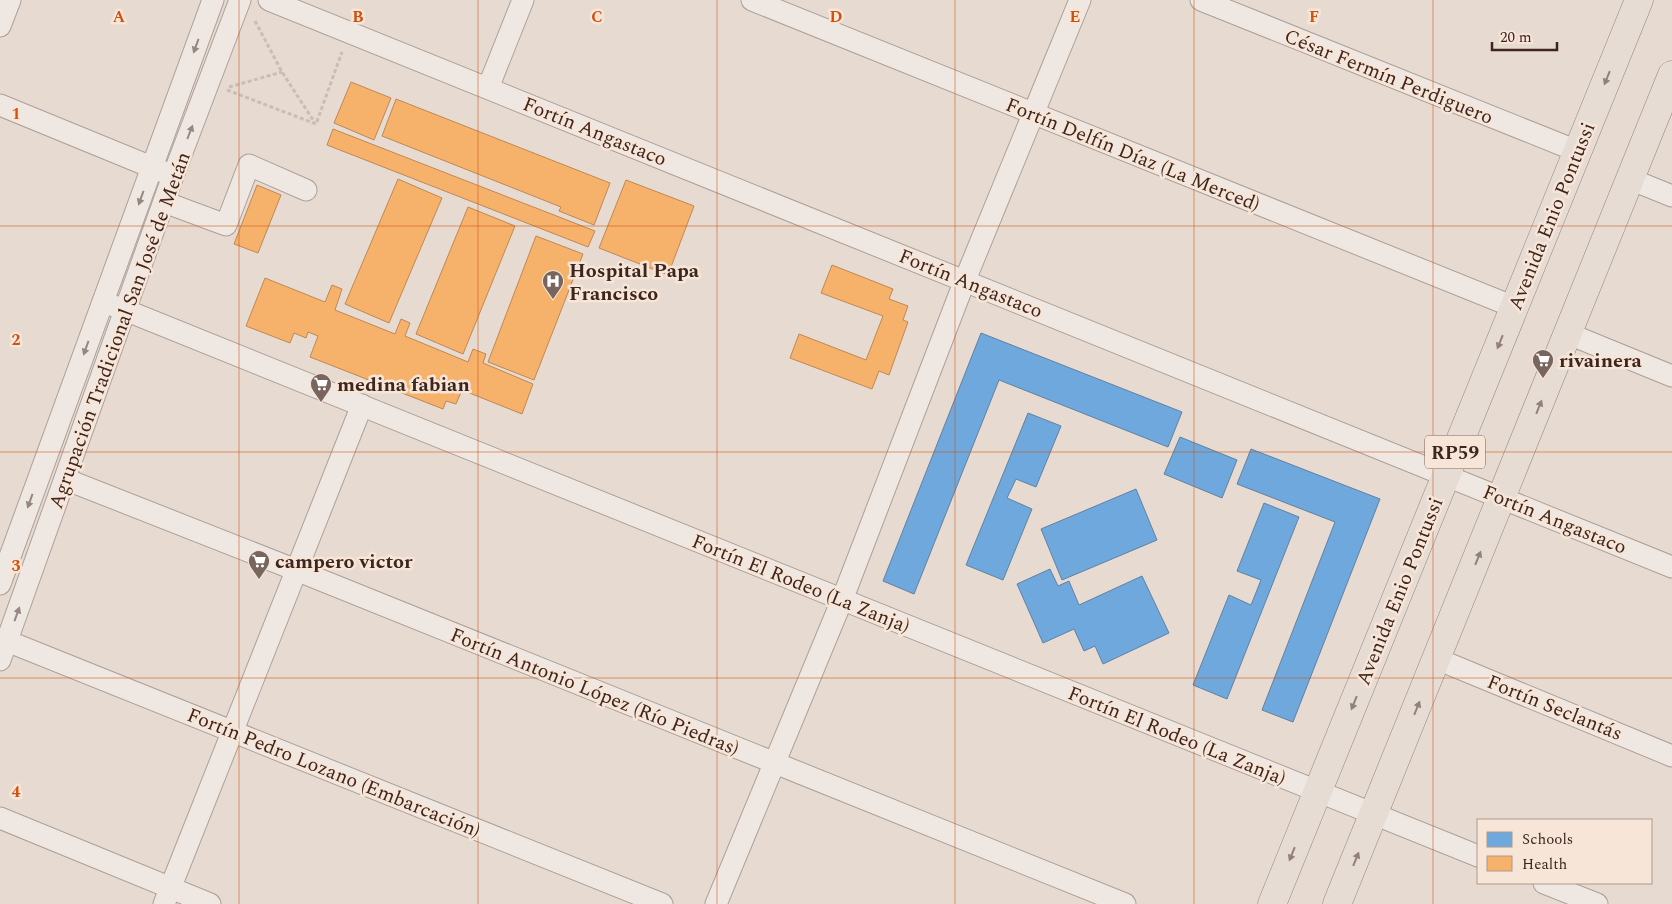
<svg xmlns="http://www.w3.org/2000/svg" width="1672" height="904" viewBox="0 0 1672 904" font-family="Spectral,serif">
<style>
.schools{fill:#6fa8dc;stroke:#6081a3}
.health{fill:#f6b26b;stroke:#be8854}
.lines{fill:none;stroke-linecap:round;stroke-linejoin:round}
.minor-casing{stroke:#ada098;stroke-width:23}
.major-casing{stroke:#92857f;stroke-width:29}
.path{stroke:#c8beb8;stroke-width:3;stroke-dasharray:4 2.5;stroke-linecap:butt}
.minor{stroke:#efe8e2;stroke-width:21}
.major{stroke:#e7dcd3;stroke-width:28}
.oneway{fill:#968780}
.oneway2{fill:#928179}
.grid{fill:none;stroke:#ce510f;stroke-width:1;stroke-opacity:0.55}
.labels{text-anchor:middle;stroke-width:5;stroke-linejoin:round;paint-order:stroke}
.shield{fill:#f7e5d7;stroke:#755f56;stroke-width:1}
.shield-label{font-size:19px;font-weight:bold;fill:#3d261f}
.street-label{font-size:20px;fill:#3d261f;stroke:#f7e5d7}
.poi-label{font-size:20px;font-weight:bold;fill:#3d261f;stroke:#f7e5d7;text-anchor:start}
.grid-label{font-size:16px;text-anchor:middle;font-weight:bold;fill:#ce510f;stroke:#f7e5d7;stroke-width:5;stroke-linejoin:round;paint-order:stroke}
</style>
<rect width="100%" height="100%" fill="#e7dad0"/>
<g class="schools">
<path d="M981,333L1182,412L1168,447L999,380L914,594L883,581Z"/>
<path d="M1028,413L1061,426L1036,487L1016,479L1007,498L1032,509L1003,580L966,565Z"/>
<path d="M1180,437L1237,460L1222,498L1164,474Z"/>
<path d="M1251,449L1380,499L1293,722L1262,710L1335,522L1237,484Z"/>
<path d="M1136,489L1157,540L1062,580L1041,529Z"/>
<path d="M1264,503L1299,517L1227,699L1193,685L1229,595L1251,605L1261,580L1237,571Z"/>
<path d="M1050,569L1058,586L1069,581L1079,605L1142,576L1169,633L1103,664L1095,646L1084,651L1074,629L1043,643L1017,584Z"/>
</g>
<g class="health">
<path d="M351,82L391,98L374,140L334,123Z"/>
<path d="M396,99L610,183L594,225L559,211L561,207L382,136Z"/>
<path d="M333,129L595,231L588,247L327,145Z"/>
<path d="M398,179L442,198L389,323L345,304Z"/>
<path d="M626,180L694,206L668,275L599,248Z"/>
<path d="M257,185L281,195L258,253L234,244Z"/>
<path d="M468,207L515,226L463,354L416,334Z"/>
<path d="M536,236L583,254L534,380L488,362Z"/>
<path d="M832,265L893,289L889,299L908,306L903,320L908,322L889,375L879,371L872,389L790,358L799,334L866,360L883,316L821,293Z"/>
<path d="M265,278L325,302L332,285L342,289L335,310L395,334L401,319L410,323L405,336L468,362L473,349L486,354L483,363L533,384L522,414L462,390L456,404L446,401L443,409L310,357L318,336L308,332L306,338L294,333L290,343L246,326Z"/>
</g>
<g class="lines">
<g class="minor-casing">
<g id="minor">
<path d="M269,0L1672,567"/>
<path d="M752,0L1514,307"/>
<path d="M1201,0L1577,151"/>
<path d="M0,26L10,0"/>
<path d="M488,88L523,0"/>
<path d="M0,105L166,173"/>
<path d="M1630,179L1672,196"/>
<path d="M164,202L226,225L249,165L306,190"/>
<path d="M103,302L125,310L1478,856"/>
<path d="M1569,334L1672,376"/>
<path d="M65,479L296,570L1125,904"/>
<path d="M0,584L213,0"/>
<path d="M7,641L662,904"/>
<path d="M1437,659L1672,756"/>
<path d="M0,660L173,176L240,0"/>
<path d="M0,818L210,904"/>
<path d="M1544,883L1597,904"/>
<path d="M164,904L362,405"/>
<path d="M716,904L842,600L965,280L1080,0"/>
</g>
</g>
<g class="major-casing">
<g id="major">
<path d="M1272,904L1639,0"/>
<path d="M1337,904L1672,75"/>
</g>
</g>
<g class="path">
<path d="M255,21L282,72L315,123"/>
<path d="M229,87L282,72"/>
<path d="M227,90L316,124L342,52"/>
</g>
<use href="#minor" class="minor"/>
<use href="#major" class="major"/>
</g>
<defs><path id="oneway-solid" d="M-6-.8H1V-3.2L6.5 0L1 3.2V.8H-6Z" transform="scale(1.25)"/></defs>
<g class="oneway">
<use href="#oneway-solid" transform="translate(196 46) rotate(110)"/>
<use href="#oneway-solid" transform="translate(190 132) rotate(-69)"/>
<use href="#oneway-solid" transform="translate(141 198) rotate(110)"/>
<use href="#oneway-solid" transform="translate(86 348) rotate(110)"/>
<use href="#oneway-solid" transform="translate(30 501) rotate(110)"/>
<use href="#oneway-solid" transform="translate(17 614) rotate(-70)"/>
</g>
<g class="oneway2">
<use href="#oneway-solid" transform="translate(1607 78) rotate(112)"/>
<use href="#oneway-solid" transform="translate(1500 342) rotate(112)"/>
<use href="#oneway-solid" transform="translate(1539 407) rotate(-68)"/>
<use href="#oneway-solid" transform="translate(1478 558) rotate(-68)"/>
<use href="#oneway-solid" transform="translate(1354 703) rotate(112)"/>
<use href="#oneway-solid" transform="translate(1417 708) rotate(-68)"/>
<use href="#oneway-solid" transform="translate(1292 854) rotate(112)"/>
<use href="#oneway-solid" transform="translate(1356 859) rotate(-68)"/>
</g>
<path class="grid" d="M239,0V904M478,0V904M717,0V904M955,0V904M1194,0V904M1433,0V904M0,226H1672M0,452H1672M0,678H1672"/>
<defs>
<g id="hospital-pin" transform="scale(1.125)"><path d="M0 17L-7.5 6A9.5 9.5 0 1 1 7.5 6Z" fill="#78655d" stroke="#f7e5d7"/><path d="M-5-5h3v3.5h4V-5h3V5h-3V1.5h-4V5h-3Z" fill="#fff"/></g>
<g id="supermarket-pin" transform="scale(1.125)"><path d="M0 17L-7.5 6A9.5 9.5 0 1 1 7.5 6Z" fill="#78655d" stroke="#f7e5d7"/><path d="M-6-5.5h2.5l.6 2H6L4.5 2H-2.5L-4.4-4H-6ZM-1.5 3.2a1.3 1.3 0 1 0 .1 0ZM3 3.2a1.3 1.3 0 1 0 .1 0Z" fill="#fff"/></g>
</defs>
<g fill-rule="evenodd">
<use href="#hospital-pin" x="553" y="281"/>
<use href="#supermarket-pin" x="1543" y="360"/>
<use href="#supermarket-pin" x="321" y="384"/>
<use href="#supermarket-pin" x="259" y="561"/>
</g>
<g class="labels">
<rect class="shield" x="1425" y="435.5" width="60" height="33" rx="4"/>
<g class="shield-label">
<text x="1455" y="459">RP59</text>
</g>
<g class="street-label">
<text transform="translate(1389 76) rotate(22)" y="7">César Fermín Perdiguero</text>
<text transform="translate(595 131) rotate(22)" y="7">Fortín Angastaco</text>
<text transform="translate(1133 154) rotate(22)" y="7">Fortín Delfín Díaz (La Merced)</text>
<text transform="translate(1551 216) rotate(-68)" y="7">Avenida Enio Pontussi</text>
<text transform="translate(971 283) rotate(22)" y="7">Fortín Angastaco</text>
<text transform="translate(119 330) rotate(-70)" y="7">Agrupación Tradicional San José de Metán</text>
<text transform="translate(1555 519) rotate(22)" y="7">Fortín Angastaco</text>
<text transform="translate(801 583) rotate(22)" y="7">Fortín El Rodeo (La Zanja)</text>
<text transform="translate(1399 591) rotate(-68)" y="7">Avenida Enio Pontussi</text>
<text transform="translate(595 691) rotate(22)" y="7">Fortín Antonio López (Río Piedras)</text>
<text transform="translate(1555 707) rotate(22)" y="7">Fortín Seclantás</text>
<text transform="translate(1177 735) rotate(22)" y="7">Fortín El Rodeo (La Zanja)</text>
<text transform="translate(334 772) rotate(22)" y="7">Fortín Pedro Lozano (Embarcación)</text>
</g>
<g class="poi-label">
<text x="569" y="277">Hospital Papa<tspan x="569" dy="23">Francisco</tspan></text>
<text x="1559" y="367">rivainera</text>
<text x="337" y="391">medina fabian</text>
<text x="275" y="568">campero victor</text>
</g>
</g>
<g class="grid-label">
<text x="119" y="22">A</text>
<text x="358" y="22">B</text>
<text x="597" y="22">C</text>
<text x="836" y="22">D</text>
<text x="1075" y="22">E</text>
<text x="1314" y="22">F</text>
<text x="16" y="119">1</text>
<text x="16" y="345">2</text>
<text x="16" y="571">3</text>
<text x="16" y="797">4</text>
</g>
<rect x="1477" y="819" width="175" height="65" fill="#f7e5d7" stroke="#ad998d"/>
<rect x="1487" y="832" width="25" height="15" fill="#6fa8dc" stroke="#ad998d"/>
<text x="1522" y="844" font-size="15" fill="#3d261f">Schools</text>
<rect x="1487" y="856" width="25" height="15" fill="#f6b26b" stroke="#ad998d"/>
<text x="1522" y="869" font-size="15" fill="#3d261f">Health</text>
<path d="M1492 42v8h65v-8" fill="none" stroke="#3d261f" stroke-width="2.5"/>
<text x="1500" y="42" font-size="15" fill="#3d261f" stroke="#f7e5d7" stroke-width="4" paint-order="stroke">20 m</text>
</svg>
